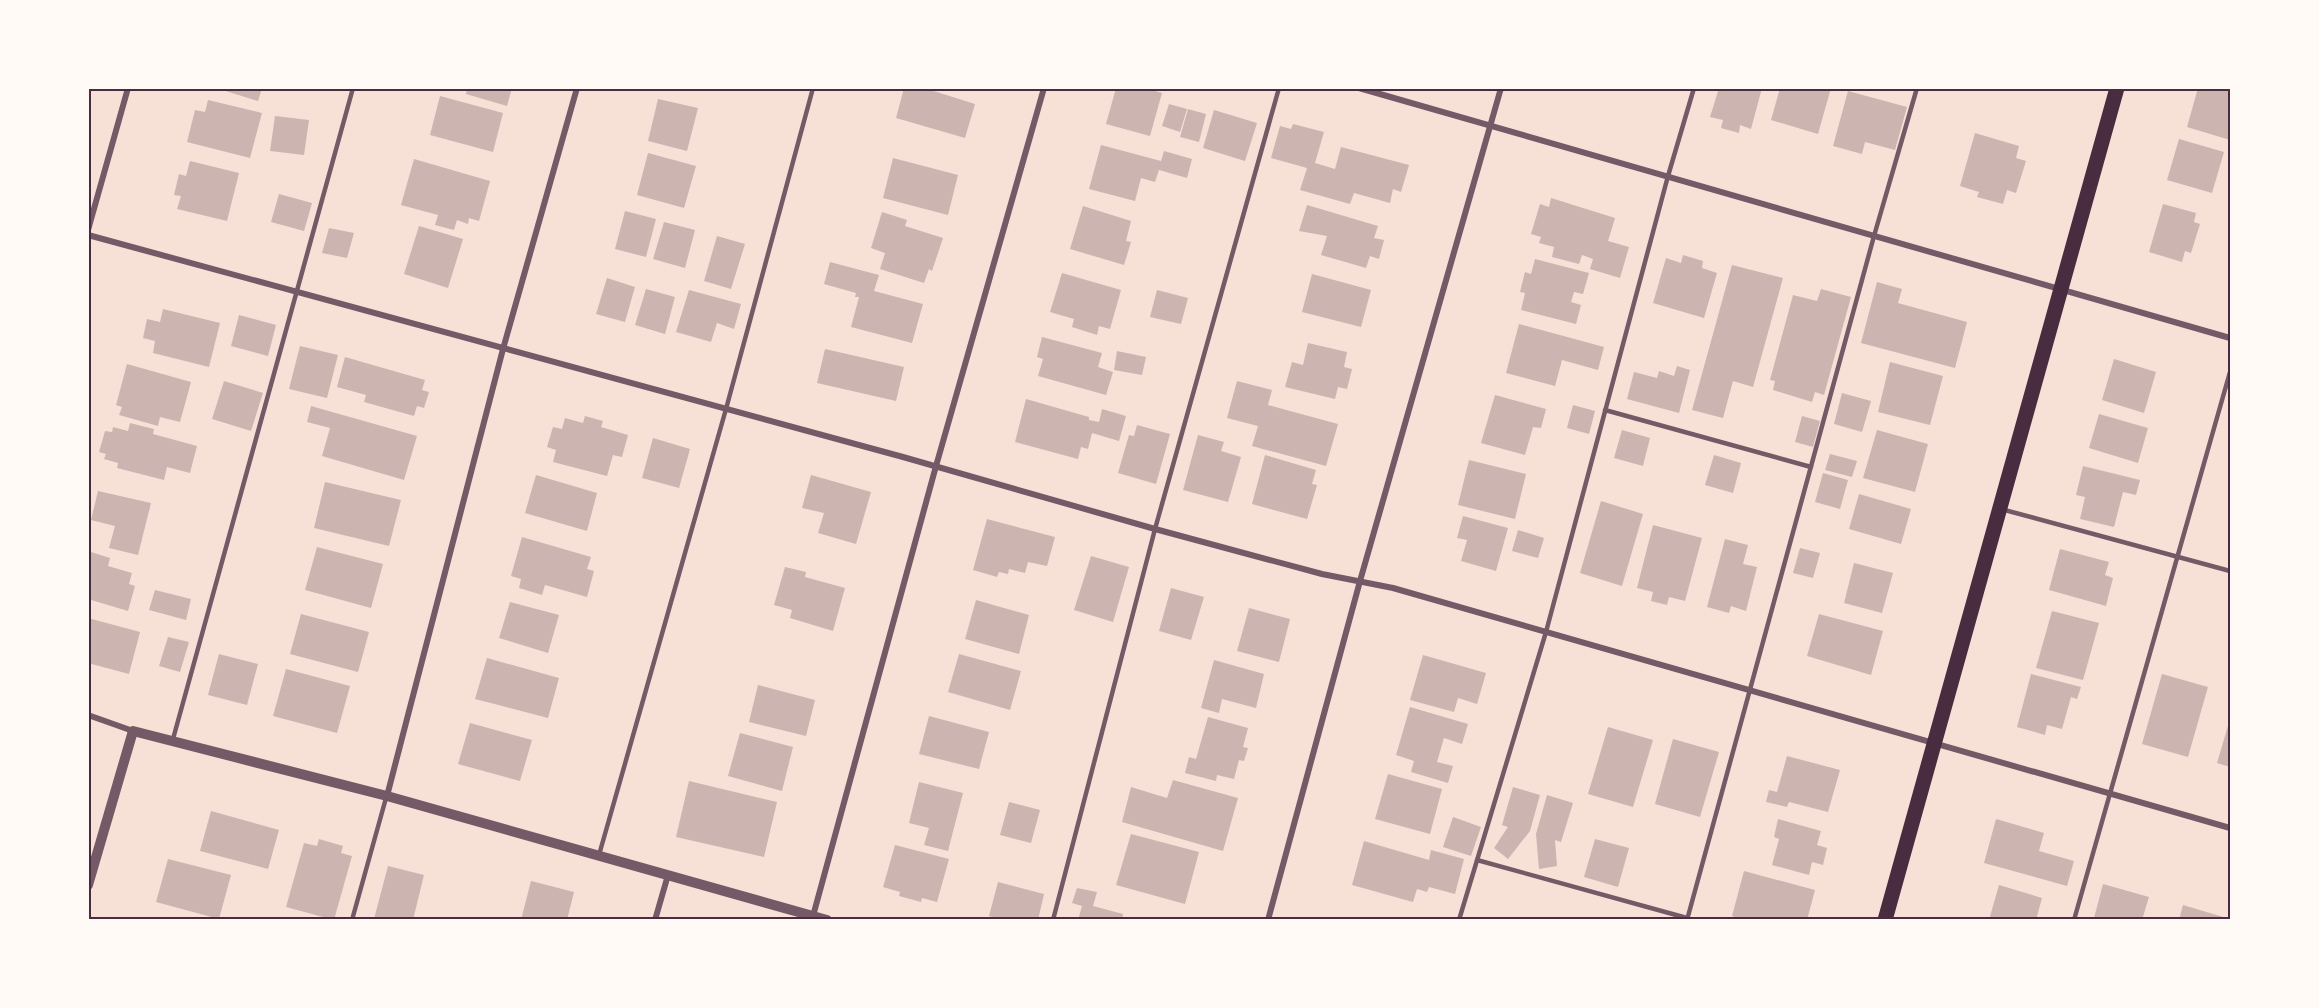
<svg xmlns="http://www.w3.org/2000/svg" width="2319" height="1008" viewBox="0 0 2319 1008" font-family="'Source Serif 4',serif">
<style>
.building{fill:#ccb4b1}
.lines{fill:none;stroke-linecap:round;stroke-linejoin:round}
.service{stroke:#755966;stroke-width:4.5}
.minor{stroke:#755966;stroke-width:6}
.tertiary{stroke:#755966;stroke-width:10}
.primary{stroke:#4a2c40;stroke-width:15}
.neatline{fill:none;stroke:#4a2c40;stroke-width:2}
</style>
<rect width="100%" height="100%" fill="#f7e1d7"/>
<g class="building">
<path d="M216,88H262L258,101Z"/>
<path d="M467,88H512L507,106L466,94Z"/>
<path d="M904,88H924L975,104L965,138L896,118Z"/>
<path d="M1116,88H1146L1162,93L1150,136L1106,124Z"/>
<path d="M1719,88H1762L1751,129L1740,125L1739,133L1721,128L1723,120L1710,117Z"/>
<path d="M1780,88H1831L1818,134L1771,120Z"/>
<path d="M2198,88H2230V140L2187,127Z"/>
<path d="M1848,91L1907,107L1895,150L1865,142L1862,154L1833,146Z"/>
<path d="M440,96L503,113L493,152L430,135Z"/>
<path d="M658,99L698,108L687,151L648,141Z"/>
<path d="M208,100L262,113L250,158L187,142L195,110L205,112Z"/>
<path d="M1169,104L1187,109L1180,132L1162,126Z"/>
<path d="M1188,109L1206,114L1199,142L1180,137Z"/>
<path d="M1214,110L1257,123L1245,161L1203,148Z"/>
<path d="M275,116L309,120L304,155L270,151Z"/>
<path d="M1293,124L1324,132L1315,163L1335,169L1341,147L1409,165L1401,192L1393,189L1390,203L1354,193L1350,204L1300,190L1307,168L1271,158L1280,126L1291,129Z"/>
<path d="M1975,133L2019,146L2016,158L2026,161L2016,193L2007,190L2003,204L1977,197L1979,192L1960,186Z"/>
<path d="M2179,139L2224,152L2212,193L2167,180Z"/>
<path d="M1101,145L1161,161L1164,151L1192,159L1187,178L1159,170L1155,182L1141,178L1135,201L1089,189Z"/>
<path d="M648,153L696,166L684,208L637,195Z"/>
<path d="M893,158L958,175L948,215L883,198Z"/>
<path d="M414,159L490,181L479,221L469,218L468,224L457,220L454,230L435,225L438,215L401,205Z"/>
<path d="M190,161L239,173L227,221L177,209L181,196L174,195L179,174L186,176Z"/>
<path d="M279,194L312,203L304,231L271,222Z"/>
<path d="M1551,198L1615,218L1608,241L1629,247L1620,278L1590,269L1593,259L1582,255L1579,264L1552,257L1554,247L1539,243L1541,237L1531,234L1540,204L1549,207Z"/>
<path d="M2163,204L2196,213L2194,222L2200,224L2191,253L2185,251L2182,262L2149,252Z"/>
<path d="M1307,205L1378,226L1374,238L1384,240L1379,259L1370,256L1366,268L1321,255L1327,236L1299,231Z"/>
<path d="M1083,206L1131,221L1126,241L1131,242L1124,265L1070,249Z"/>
<path d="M625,211L656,219L646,257L615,249Z"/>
<path d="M882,212L907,220L905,226L943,238L932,271L929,269L924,283L880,269L885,253L871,248Z"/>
<path d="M664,222L695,230L685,268L653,259Z"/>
<path d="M419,226L463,239L448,288L404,274Z"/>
<path d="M329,228L354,233L347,258L322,253Z"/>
<path d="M717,236L745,244L731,289L704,281Z"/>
<path d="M1683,255L1703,261L1702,268L1717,273L1704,318L1653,303L1666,258L1681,263Z"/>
<path d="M1535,259L1589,273L1583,294L1574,292L1571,302L1581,305L1576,324L1521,310L1525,293L1520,292L1525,272L1531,274Z"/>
<path d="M830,262L879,275L874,291L923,304L912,343L851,327L859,297H855L856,293L824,284Z"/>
<path d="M1732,265L1783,278L1753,387L1733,381L1723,418L1692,410Z"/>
<path d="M1062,273L1121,290L1110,329L1099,326L1097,335L1072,327L1074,319L1050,312Z"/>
<path d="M1312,274L1371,290L1361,327L1302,312Z"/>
<path d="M607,278L635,287L625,322L596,314Z"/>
<path d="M1877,282L1902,289L1898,303L1967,322L1955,368L1861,343Z"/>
<path d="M646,289L675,297L665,334L635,325Z"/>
<path d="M1821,289L1851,297L1824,395L1815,392L1812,402L1773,390L1775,381L1770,380L1793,295L1817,301Z"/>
<path d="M689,290L741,304L734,329L717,323L711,342L676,332Z"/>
<path d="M1157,290L1188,298L1181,324L1150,317Z"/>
<path d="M163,309L220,323L209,367L153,353L155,341L143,338L147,319L160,322Z"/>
<path d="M239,315L276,325L268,356L231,346Z"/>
<path d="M1519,324L1604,347L1598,370L1562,360L1555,386L1506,373Z"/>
<path d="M1042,337L1102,353L1098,367L1113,372L1106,395L1038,376L1043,359L1037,357Z"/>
<path d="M1308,343L1347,352L1344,367L1352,369L1347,389L1338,387L1335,399L1285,387L1292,362L1303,365Z"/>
<path d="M300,346L338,355L327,398L289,389Z"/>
<path d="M825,349L904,367L896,401L817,383Z"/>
<path d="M1117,351L1146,357L1142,375L1114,370Z"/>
<path d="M345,357L425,380L422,390L429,392L424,408L417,406L414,416L364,402L366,395L337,387Z"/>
<path d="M2114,359L2156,372L2144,413L2102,400Z"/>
<path d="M1890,362L1943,376L1930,425L1878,412Z"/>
<path d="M127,364L191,382L180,422L160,417L158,426L119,415L122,407L116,405Z"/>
<path d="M1677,366L1690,370L1679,413L1627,399L1634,372L1657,378L1659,371L1674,376Z"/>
<path d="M224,381L263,393L251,431L212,419Z"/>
<path d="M1237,381L1272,390L1268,405L1338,424L1326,466L1252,446L1258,426L1227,418Z"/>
<path d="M1842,393L1871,401L1862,432L1834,424Z"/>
<path d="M1495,395L1546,409L1541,428L1533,427L1525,455L1481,443Z"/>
<path d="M1026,399L1089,417V420L1099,422L1102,409L1126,416L1119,441L1092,433L1088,449L1081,447L1078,459L1015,442Z"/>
<path d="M1573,405L1595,411L1589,434L1567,428Z"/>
<path d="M311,406L417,436L404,480L322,456L330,428L307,422Z"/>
<path d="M2099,414L2148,428L2138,463L2089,448Z"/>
<path d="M585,416L603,421L601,427L628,435L622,457L613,455L607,476L553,462L556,450L547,447L553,427L562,429L565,418L583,423Z"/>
<path d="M1802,416L1820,421L1813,447L1795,442Z"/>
<path d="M130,423L154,429L153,434L197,446L190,473L167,467L164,480L117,468L118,463L104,459L106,454L99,452L105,431L112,432L113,427L128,431Z"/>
<path d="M1137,425L1170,434L1156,484L1118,473L1129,435L1134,436Z"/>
<path d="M1622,430L1650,438L1643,466L1614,458Z"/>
<path d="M1877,430L1928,444L1915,492L1863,478Z"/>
<path d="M1198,435L1224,442L1221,451L1241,457L1228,502L1183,490Z"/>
<path d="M653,438L690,449L679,488L642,478Z"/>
<path d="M1830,454L1857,461L1852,477L1825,470Z"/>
<path d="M1265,455L1316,470L1312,484L1317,485L1307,519L1252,504Z"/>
<path d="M1714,455L1741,463L1733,493L1705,485Z"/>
<path d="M1469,460L1526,474L1515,519L1458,505Z"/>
<path d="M2083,466L2140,480L2136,495L2123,492L2114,527L2080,519L2085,497L2076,495Z"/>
<path d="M1823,473L1848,480L1840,509L1815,502Z"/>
<path d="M536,475L597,493L587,531L525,513Z"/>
<path d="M811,475L871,492L856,544L818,533L824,513L802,508Z"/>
<path d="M325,482L401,500L389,546L314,528Z"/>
<path d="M98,491L151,503L138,555L109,548L115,526L91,520Z"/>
<path d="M1859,494L1911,509L1901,544L1849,529Z"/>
<path d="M1601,501L1643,514L1622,586L1580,573Z"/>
<path d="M1463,516L1508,528L1496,571L1461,561L1467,540L1457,538Z"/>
<path d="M987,519L1055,537L1047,566L1028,562L1025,573L1009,569L1008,574L999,572L997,577L973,570Z"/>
<path d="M1653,525L1702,538L1685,601L1669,597L1667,605L1651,601L1653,592L1637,588Z"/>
<path d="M1518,530L1544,538L1538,558L1512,551Z"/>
<path d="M522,537L591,557L587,569L594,571L587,597L545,585L542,595L519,588L521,579L511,576Z"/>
<path d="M1725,539L1748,545L1743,564L1757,567L1746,611L1731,606L1729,613L1707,607Z"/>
<path d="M317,547L383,564L371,608L305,590Z"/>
<path d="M1800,548L1820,553L1813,578L1793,573Z"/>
<path d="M2060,549L2109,562L2105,575L2113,578L2106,606L2049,590Z"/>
<path d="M88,551L110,558L108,566L132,573L129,584L135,586L128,611L88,599Z"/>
<path d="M1091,556L1129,567L1113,622L1074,610Z"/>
<path d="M1854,563L1893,573L1882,613L1844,603Z"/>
<path d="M785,567L806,572L805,577L845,588L833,631L790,618L792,610L774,605Z"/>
<path d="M1171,588L1204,597L1191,640L1159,631Z"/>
<path d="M155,590L191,599L186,620L149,610Z"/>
<path d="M976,600L1029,615L1019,654L965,639Z"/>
<path d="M510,602L559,615L548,653L499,638Z"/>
<path d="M1249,608L1290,619L1279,662L1237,651Z"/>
<path d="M2052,611L2099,623L2083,680L2036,668Z"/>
<path d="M301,614L369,632L358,672L290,654Z"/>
<path d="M1819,614L1883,631L1871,675L1807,656Z"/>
<path d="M88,618L140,632L129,674L88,663Z"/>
<path d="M168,637L189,642L180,672L159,666Z"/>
<path d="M219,654L258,664L247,705L208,695Z"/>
<path d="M959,654L1021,671L1010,710L948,692Z"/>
<path d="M1423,655L1486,673L1477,704L1458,698L1454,712L1410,700Z"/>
<path d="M487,658L559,678L548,718L475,699Z"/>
<path d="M1214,660L1264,674L1256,708L1222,699L1219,713L1201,708Z"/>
<path d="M286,669L350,686L337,733L273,716Z"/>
<path d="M2031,674L2081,687L2077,699L2071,697L2062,729L2047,725L2045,735L2017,727Z"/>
<path d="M2162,674L2208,687L2188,757L2142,744Z"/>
<path d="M758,685L815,700L806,736L749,722Z"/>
<path d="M1410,707L1468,724L1462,744L1444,738L1437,762L1453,766L1448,783L1411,772L1414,761L1396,755Z"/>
<path d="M929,716L989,732L979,769L919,754Z"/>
<path d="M1208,717L1248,728L1243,747L1248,748L1244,761L1239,760L1234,779L1217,775L1216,781L1185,773L1189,757L1196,759Z"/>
<path d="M2230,719V767L2217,763Z"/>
<path d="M470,723L532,740L520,781L458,764Z"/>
<path d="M1608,727L1653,740L1633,807L1588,794Z"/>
<path d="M740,733L793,747L782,791L728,776Z"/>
<path d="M1673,739L1719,752L1700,817L1655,804Z"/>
<path d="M1787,756L1840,770L1828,812L1789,802L1787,807L1766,802L1769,790L1777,792Z"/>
<path d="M1388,774L1442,789L1430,834L1375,819Z"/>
<path d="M1173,780L1238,798L1223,851L1122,822L1131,787L1167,798Z"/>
<path d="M689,781L777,802L764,857L676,837Z"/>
<path d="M919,782L963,793L948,851L924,845L929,828L909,823Z"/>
<path d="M1513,787L1540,795L1530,831L1508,859L1494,848L1508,827L1502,825Z"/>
<path d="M1547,795L1573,803L1561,842L1555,840L1557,866L1539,869L1536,834Z"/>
<path d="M1009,802L1040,810L1031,843L1000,835Z"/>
<path d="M211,811L279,830L268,869L200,851Z"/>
<path d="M1453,817L1481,827L1471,856L1443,847Z"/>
<path d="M1778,819L1821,831L1817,845L1827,848L1823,865L1812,862L1809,875L1772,865L1779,839L1774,837Z"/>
<path d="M1996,819L2044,833L2039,851L2074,861L2067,886L1984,863Z"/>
<path d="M1131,834L1199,852L1185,904L1116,885Z"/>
<path d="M319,839L343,846L341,853L352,856L334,920L286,907L304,843L317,846Z"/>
<path d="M1595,839L1629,848L1618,887L1584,877Z"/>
<path d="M1364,841L1429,860L1431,850L1464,859L1455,894L1429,887L1427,892L1417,889L1413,902L1352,885Z"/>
<path d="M895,845L949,859L937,902L922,898L921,902L899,896L900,892L883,887Z"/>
<path d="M168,859L231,875L219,919L156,902Z"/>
<path d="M388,866L424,875L413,920L374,919Z"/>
<path d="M1744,871L1815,890L1807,920H1743L1732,916Z"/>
<path d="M531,881L574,892L567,920H521Z"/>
<path d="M998,882L1044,894L1038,920H1001L989,916Z"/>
<path d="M2103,884L2149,897L2142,920H2100L2094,918Z"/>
<path d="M1999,885L2042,898L2036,920H1989Z"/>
<path d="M1077,888L1097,892L1093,906L1123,914L1122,920H1078L1082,906L1072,903Z"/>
<path d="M2183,905L2230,919V920H2179Z"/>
</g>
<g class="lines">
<g class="service">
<path d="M1605,410L1811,467"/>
<path d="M2001,509L2230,571"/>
<path d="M173,739L353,88"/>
<path d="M599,855L726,409L813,88"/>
<path d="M1477,860L1687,918"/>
<path d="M352,920L386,798"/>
<path d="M1053,920L1155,529L1279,88"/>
<path d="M1459,920L1546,632L1668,176L1694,88"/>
<path d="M1687,920L1874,236L1917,88"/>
<path d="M2074,920L2230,372"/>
</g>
<g class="minor">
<path d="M1359,88L2230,338"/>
<path d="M88,230L128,88"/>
<path d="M88,235L903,457L1155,529L1322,574L1393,588L2230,828"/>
<path d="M88,715L133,731"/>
<path d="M387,796L503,349L577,88"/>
<path d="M813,916L936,466L1044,88"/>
<path d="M655,920L668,875"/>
<path d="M1268,920L1360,581L1501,88"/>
</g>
<path class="tertiary" d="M88,885L133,731L387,796L827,920"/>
<path class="primary" d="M1885,920L2117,88"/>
</g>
<rect width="2319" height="1008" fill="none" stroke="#fffaf5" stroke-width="180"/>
<rect x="90" y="90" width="2139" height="828" class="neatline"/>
</svg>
